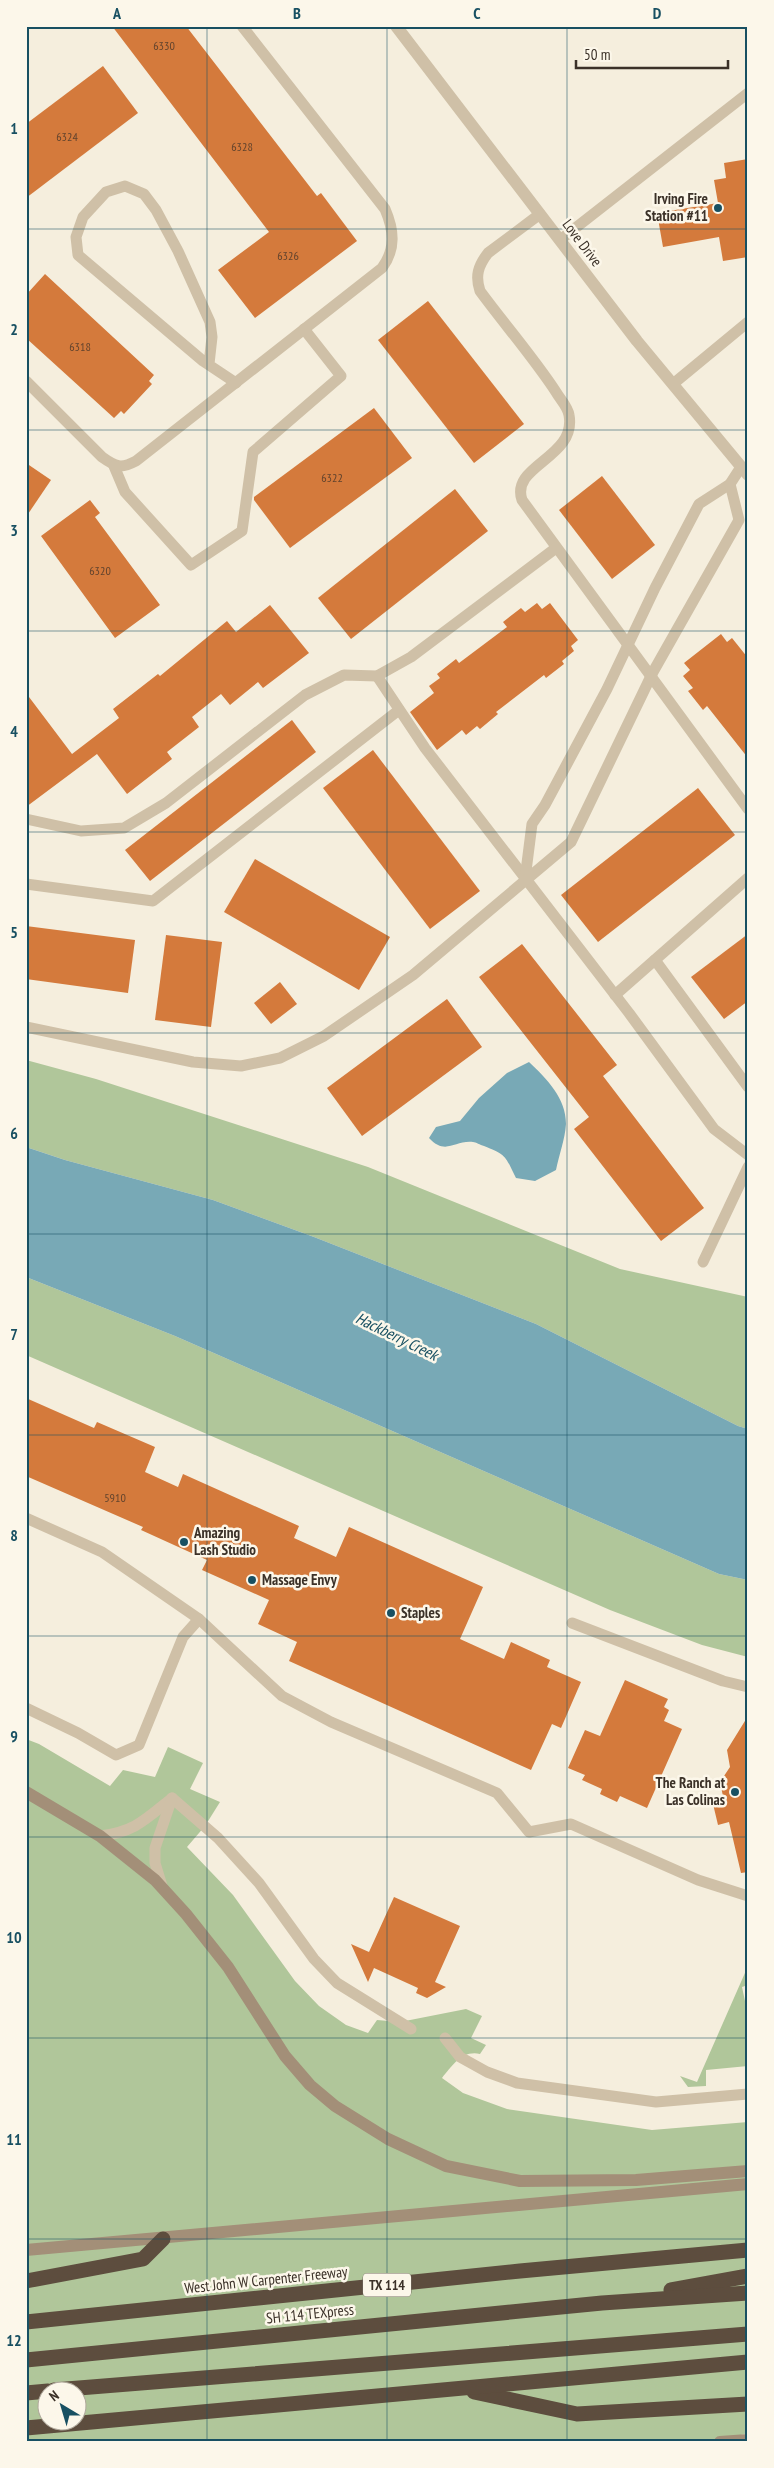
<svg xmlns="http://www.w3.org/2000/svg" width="774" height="2468" viewBox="0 0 774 2468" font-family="'PT Sans Narrow',sans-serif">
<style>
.green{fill:#b0c69a;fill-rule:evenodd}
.water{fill:#78a9b6}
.building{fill:#d47a3c}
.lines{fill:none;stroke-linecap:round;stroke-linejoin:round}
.service{stroke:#cfc0a7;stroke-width:11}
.tertiary{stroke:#cfc0a7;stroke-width:12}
.secondary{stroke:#a38f78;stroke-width:12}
.motorway{stroke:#5d4d3e;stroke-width:15}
.grid{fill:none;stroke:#185062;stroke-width:1;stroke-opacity:0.55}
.poi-dot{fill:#185062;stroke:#fcf7ea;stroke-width:2}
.labels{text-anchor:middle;stroke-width:5;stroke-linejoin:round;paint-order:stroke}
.number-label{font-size:12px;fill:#61432d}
.shield{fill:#fcf7ea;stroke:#756c62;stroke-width:1}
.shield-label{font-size:14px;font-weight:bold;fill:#3b3128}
.poi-label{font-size:15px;font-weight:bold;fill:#3b3128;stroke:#fcf7ea;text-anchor:start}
.street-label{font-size:15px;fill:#3b3128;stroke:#fcf7ea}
.water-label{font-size:16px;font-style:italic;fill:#185062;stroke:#fcf7ea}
.neatline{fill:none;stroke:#185062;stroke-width:2}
.grid-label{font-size:16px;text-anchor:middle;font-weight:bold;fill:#185062}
</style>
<rect width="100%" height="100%" fill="#f5eedd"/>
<g class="green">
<path d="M26,1060L96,1079L368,1167L620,1269L748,1297V1429L738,1426L536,1324L314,1237L213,1200L65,1160L26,1147Z"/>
<path d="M26,1277L175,1336L719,1574L748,1580V1657L702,1645L610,1610L26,1355Z"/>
<path d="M26,1739L39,1744L110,1786L123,1770L155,1777L168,1747L203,1763L190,1789L220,1802L205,1826L187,1847L233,1895L295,1981L319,2006L346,2025L368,2033L377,2020L400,2022L466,2009L482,2016L471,2038L486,2045L480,2054C462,2050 452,2066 442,2078L463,2093L507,2109L652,2130L748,2122V2433L715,2442H26ZM48,2390H78V2420H48Z"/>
<path d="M748,1966V1985L742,1987L748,2015V2066L706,2070V2086L688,2087L680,2076L697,2082Z"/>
</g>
<g class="water">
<path d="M529,1062C547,1079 566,1098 566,1124C565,1139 559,1155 556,1170L535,1181L516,1178C505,1156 507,1155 484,1146C480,1145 476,1142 473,1142C454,1140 446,1156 429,1138L436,1127L460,1121L479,1098L507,1073Z"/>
<path d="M26,1147L65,1160L213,1200L314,1237L536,1324L738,1426L748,1429V1580L719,1574L175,1336L26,1277Z"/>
</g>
<g class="building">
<path d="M112,26H186L317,196L321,193L357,241L255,318L218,270L269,232Z"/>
<path d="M103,66L138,113L26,198V124Z"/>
<path d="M748,159V257L723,261L719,237L663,247L657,213L718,203L714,180L726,178L724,163Z"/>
<path d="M45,274L154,375L149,381L152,384L124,414L121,411L114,418L26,338V295Z"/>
<path d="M428,301L524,424L474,463L378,340Z"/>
<path d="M374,408L412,458L290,548L254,500V497Z"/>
<path d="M26,463L51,480L26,517Z"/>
<path d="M602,476L655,545L612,579L559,510Z"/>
<path d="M455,489L488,531L351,639L318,598Z"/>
<path d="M90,500L100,513L95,517L160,605L115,638L41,536Z"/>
<path d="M537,603L542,609L550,603L578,640L571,646L574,651L562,661L564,664L546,678L544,675L496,712L498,714L480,729L477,726L466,735L462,730L437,750L410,712L434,693L429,686L440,678L437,674L456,659L459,663L507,627L503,622L521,608L525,612Z"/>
<path d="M270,605L309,653L263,688L258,682L230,705L221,694L192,717L199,727L167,752L172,759L127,794L97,754L26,807V693L72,754L119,718L113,709L158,674L160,676L227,621L236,632Z"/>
<path d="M721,634L727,642L732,638L748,658V758L707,706L703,710L688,691L693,688L683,676L690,670L684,663Z"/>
<path d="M292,720L316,752L150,881L125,850Z"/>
<path d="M373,750L480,891L430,929L323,788Z"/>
<path d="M698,788L735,835L598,942L561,895Z"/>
<path d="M255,859L390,937L359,990L224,912Z"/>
<path d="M26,926L135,940L128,993L26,979Z"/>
<path d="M748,934V1001L724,1019L691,977Z"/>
<path d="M166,935L222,942L211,1027L155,1020Z"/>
<path d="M522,944L617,1065L603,1076L704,1208L661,1241L574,1129L589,1117L479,977Z"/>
<path d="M280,982L297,1004L271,1024L254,1003Z"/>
<path d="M447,999L482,1047L362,1136L327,1088Z"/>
<path d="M26,1398L94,1428L97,1422L155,1447L145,1472L178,1487L183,1474L299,1526L294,1538L336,1557L349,1527L483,1587L460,1639L504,1659L511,1642L550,1660L547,1667L581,1682L561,1728L552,1724L531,1770L289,1661L297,1642L258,1624L269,1600L202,1570L207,1560L141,1530L143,1527L26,1476Z"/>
<path d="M625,1680L668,1699L664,1707L669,1710L664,1721L682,1729L647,1808L620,1796L617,1802L600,1794L602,1789L582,1780L585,1775L568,1768L585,1730L600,1736Z"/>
<path d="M748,1716V1872L741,1873L729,1822L718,1825L713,1804L724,1801L720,1782L730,1767L727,1750Z"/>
<path d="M394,1897L460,1926L435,1982L446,1987L427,1998L416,1993L418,1988L374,1968L368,1982L351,1944L369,1952Z"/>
</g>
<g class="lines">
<g class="service">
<path d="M540,214L488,253C478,266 475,276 480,291C505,325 533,357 556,392C560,399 568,407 569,415C577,458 510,465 522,500L748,809"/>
<path d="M560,240L748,93"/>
<path d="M209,364L212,337L210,322L178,251L156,210L144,194L125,186L106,192L83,217L76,237L78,255L203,361L236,383"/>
<path d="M26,381L102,457C116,467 121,469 136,461L382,268C396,249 394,230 385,209L242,26"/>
<path d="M673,384L748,322"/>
<path d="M114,466L125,492L191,565L242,531L253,452L341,376L304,329"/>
<path d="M377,676L425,748L629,1013L714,1129L748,1155"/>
<path d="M26,819L81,831L124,828L166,803L305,695L344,675L377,676L411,657L556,548"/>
<path d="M525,879L532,824L545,805L607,689L655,588L699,504L730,484L741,467"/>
<path d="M26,884L153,901L399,710"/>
<path d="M655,960L748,1087"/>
<path d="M615,995L748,878"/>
<path d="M26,1027L193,1062L241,1066L280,1058L324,1036L413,975L571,842L653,672L739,520L730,484"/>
<path d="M703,1262L748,1167"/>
<path d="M26,1518L102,1552L199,1619L282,1696L331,1722L497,1793L529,1832L571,1824L698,1880L748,1896"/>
<path d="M572,1623L723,1681L748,1687"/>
<path d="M26,1708L78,1733L116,1755L139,1745L183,1637L199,1619"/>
<path d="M172,1798L218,1838L259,1883L314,1959L337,1983L411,2029"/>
<path d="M100,1836C134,1832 145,1820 171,1799"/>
<path d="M163,1889L155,1863V1848L172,1798"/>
<path d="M445,2038L460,2057L487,2072L517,2083L656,2102L748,2094"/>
</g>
<path class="tertiary" d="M396,26L637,341L748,475"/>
<g class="secondary">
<path d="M26,1792L100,1836L155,1880L186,1914L228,1967L285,2056L310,2085L335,2106L388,2139L446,2166L520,2181L636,2180L748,2171"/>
<path d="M26,2250L748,2184"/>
<path d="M720,2442L748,2440"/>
</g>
<g class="motorway">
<path d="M26,2281L143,2259L163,2239"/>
<path d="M671,2290L748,2276"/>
<path d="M26,2322L520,2271L748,2250"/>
<path d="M26,2360L602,2303L748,2293"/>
<path d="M54,2390L748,2334"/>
<path d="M474,2392L577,2414L748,2404"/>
<path d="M26,2393L48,2391"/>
<path d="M26,2428L748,2362"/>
</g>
</g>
<path class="grid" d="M207,26V2442M387,26V2442M567,26V2442M26,229H748M26,430H748M26,631H748M26,832H748M26,1033H748M26,1234H748M26,1435H748M26,1636H748M26,1837H748M26,2038H748M26,2239H748"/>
<g class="poi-dot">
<circle cx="718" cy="208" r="5"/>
<circle cx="184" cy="1542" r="5"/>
<circle cx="252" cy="1580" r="5"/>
<circle cx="391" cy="1613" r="5"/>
<circle cx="735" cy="1792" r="5"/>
</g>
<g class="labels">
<g class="number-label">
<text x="164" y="50">6330</text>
<text x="67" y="141">6324</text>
<text x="242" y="151">6328</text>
<text x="288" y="260">6326</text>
<text x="80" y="351">6318</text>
<text x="332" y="482">6322</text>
<text x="100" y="575">6320</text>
<text x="115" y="1502">5910</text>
</g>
<rect class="shield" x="363" y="2273.5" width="48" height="23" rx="4"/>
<g class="shield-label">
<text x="387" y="2290">TX 114</text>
</g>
<g class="poi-label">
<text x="708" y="204" text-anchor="end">Irving Fire<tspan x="708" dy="17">Station #11</tspan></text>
<text x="194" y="1538">Amazing<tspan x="194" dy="17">Lash Studio</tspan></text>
<text x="262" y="1585">Massage Envy</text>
<text x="401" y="1618">Staples</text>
<text x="725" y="1788" text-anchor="end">The Ranch at<tspan x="725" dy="17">Las Colinas</tspan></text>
</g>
<g class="street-label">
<text transform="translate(582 243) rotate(53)" y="5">Love Drive</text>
<text transform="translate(266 2280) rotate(-6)" y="5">West John W Carpenter Freeway</text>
<text transform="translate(310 2314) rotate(-6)" y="5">SH 114 TEXpress</text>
</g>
<g class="water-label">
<text transform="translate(397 1336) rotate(26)" y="6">Hackberry Creek</text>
</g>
</g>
<rect width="774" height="2468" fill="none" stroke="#fcf7ea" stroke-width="55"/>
<g transform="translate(62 2406) rotate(322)"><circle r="24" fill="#fcf7ea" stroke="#afa89c"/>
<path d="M0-4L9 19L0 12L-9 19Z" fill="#185062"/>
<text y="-8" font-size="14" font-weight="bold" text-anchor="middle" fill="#3b3128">N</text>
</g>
<path d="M576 60v8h152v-8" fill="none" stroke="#3b3128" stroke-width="2.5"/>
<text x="584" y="60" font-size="15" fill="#3b3128" stroke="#fcf7ea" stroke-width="4" paint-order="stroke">50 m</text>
<rect x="28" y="28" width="718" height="2412" class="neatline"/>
<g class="grid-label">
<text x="117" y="19">A</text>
<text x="297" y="19">B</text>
<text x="477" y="19">C</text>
<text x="657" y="19">D</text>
<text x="14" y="134">1</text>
<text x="14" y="335">2</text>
<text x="14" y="536">3</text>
<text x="14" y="737">4</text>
<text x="14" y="938">5</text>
<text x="14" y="1139">6</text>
<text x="14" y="1340">7</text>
<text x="14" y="1541">8</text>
<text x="14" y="1742">9</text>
<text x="14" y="1943">10</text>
<text x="14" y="2145">11</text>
<text x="14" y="2346">12</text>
</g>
</svg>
